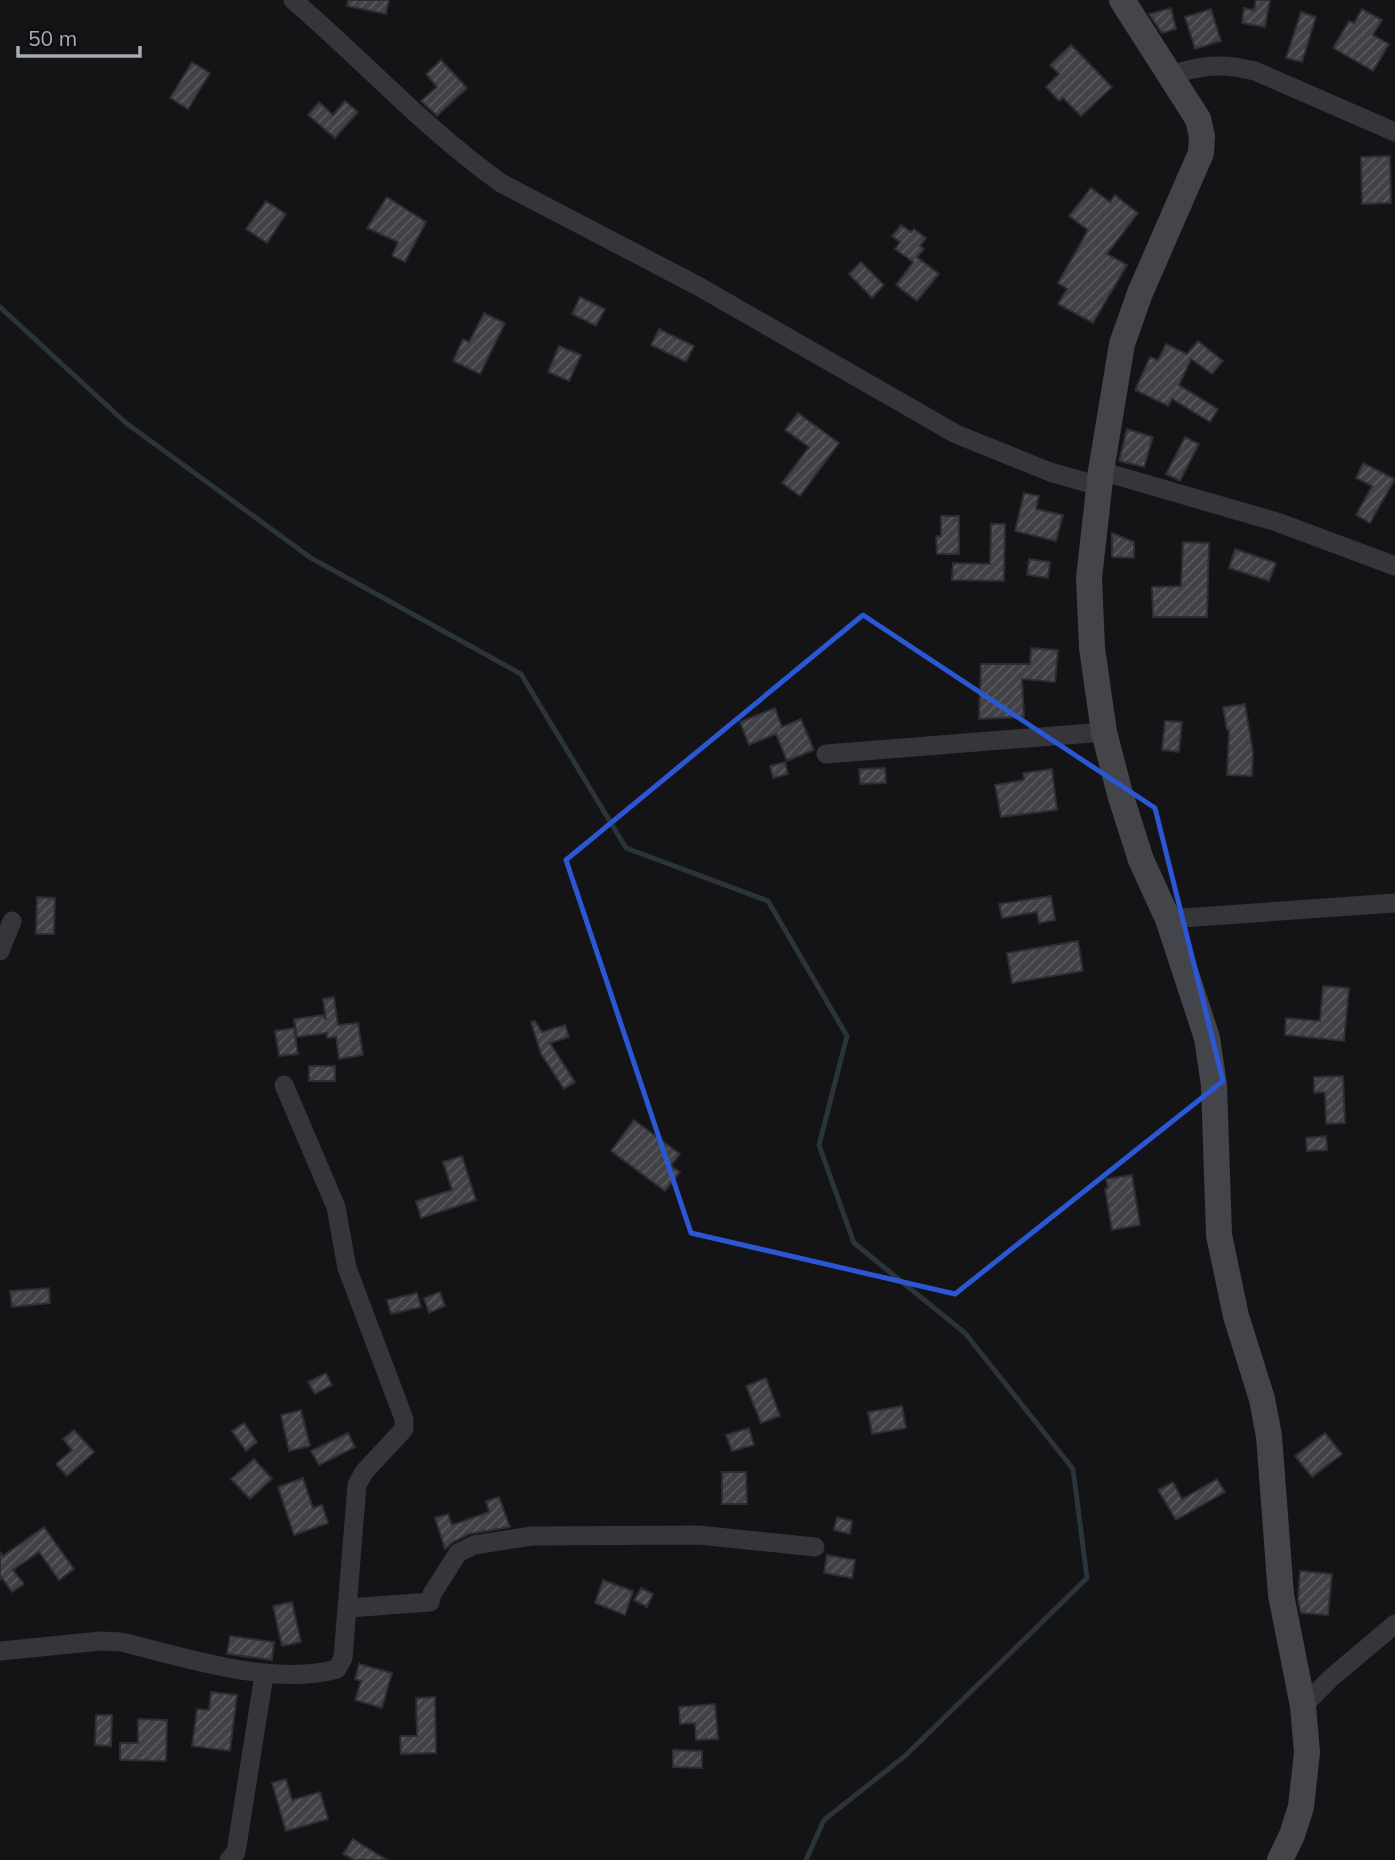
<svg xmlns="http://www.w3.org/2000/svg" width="1395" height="1860" viewBox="0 0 1395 1860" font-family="Mulish,sans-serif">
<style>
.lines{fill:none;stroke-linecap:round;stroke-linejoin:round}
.stream{stroke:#2a343a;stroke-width:5}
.building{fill:url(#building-hatch);stroke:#2e2e32;stroke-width:2}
.street{stroke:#35363b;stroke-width:19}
.secondary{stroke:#43454b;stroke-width:26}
.marked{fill:none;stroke:#2b57d5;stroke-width:5;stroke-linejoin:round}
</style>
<defs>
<pattern id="building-hatch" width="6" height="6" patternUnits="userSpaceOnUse" patternTransform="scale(1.75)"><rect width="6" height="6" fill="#404246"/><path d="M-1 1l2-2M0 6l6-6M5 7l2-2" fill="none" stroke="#595b5e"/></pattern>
</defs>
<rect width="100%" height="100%" fill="#141416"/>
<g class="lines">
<path class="stream" d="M0,307L126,423L311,558L521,674L626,848L768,901L847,1036L819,1145L854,1243L965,1333L1073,1469L1087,1578L905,1756L824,1820L806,1860"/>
</g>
<g class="building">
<path d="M348,0H389L386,14L347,6Z"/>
<path d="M1256,0H1270L1265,27L1242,23L1244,8L1254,10Z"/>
<path d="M1171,8L1176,29L1162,33L1149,14Z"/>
<path d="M1211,9L1221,41L1195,49L1185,17Z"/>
<path d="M1362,9L1382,20L1373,35L1389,44L1373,71L1333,48L1349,21L1354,23Z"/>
<path d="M1301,12L1316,17L1302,62L1286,58Z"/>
<path d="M1071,45L1112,87L1081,116L1063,98L1059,101L1046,87L1059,74L1050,65Z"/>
<path d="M441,60L467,88L437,116L421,101L437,87L426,74Z"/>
<path d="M192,62L210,73L188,109L170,98Z"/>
<path d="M345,101L358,112L335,138L308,115L319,102L333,115Z"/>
<path d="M1390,156L1391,203L1362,204L1361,157Z"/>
<path d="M1091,188L1110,202L1115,195L1138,213L1107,254L1127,265L1093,323L1058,304L1067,289L1058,283L1088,230L1069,216Z"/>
<path d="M387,197L426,222L405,262L392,256L398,242L367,228Z"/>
<path d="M266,201L286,214L267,243L246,229Z"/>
<path d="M901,225L911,232L914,229L926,238L920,246L924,249L917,257L939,274L917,301L896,285L913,262L895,249L900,242L892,236Z"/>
<path d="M861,262L884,285L872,298L849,274Z"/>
<path d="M580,297L605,309L596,326L572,314Z"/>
<path d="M484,313L505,323L480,374L453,361L463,339L469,342Z"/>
<path d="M659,329L694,346L686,362L651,345Z"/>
<path d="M1198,341L1223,361L1212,374L1191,359L1179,385L1218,409L1210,422L1172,399L1168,406L1135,390L1150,357L1158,360L1166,344L1187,354Z"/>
<path d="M559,346L581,355L569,381L548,372Z"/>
<path d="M798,413L839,443L800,496L782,483L809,447L785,430Z"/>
<path d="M1127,429L1153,437L1144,467L1119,461Z"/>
<path d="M1185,437L1199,444L1180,481L1166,474Z"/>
<path d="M1363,463L1395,479L1370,523L1356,515L1372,486L1356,478Z"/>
<path d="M1024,493L1039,496L1036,509L1063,515L1056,541L1015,531Z"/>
<path d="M941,516H959V554H937L936,536H941Z"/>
<path d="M991,524H1005L1004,581L952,580L953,563L990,564Z"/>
<path d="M1112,533L1134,542V558L1112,557Z"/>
<path d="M1183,542L1209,543L1207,617H1153L1152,587L1181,586Z"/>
<path d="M1235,549L1276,563L1269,581L1229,568Z"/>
<path d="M1029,559L1050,562L1048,578L1027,575Z"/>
<path d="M1031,648L1058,650L1055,682L1022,679L1024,717L979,719L981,664H1030Z"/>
<path d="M1245,704L1253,752L1252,776L1227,775L1229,730H1227L1223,707Z"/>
<path d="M775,708L782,727L801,719L814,750L787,761L776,734L749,745L740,722Z"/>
<path d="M1165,721L1182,722L1179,752L1162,750Z"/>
<path d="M785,762L788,774L773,778L770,766Z"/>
<path d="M885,768L886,783L860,784L859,769Z"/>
<path d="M1052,769L1057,810L1001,817L995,785L1024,780L1023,773Z"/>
<path d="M1051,896L1055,920L1039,923L1037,912L1002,918L999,904Z"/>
<path d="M37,897L55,898L54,934H36Z"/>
<path d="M1078,941L1083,971L1012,983L1007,953Z"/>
<path d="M1323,986L1349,988L1344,1041L1285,1035L1286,1018L1320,1021Z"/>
<path d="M334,997L338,1025L358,1023L363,1055L339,1059L336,1037L327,1038V1033L297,1037L294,1019L323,1015L326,1020L323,999Z"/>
<path d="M535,1021L542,1032L565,1025L569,1037L550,1043L575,1082L564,1089L541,1054L531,1022Z"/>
<path d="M294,1028L298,1054L279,1056L275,1031Z"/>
<rect x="309" y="1066" width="26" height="15"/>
<path d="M1343,1076L1345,1123L1326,1124L1325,1092L1314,1093V1077Z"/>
<path d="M634,1120L680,1154L671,1166L680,1172L665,1191L611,1151Z"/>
<path d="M1326,1136L1327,1150L1307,1151L1306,1138Z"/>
<path d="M462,1156L476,1200L421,1218L416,1201L452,1190L443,1162Z"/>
<path d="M1132,1175L1140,1225L1112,1230L1105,1189L1108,1188L1106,1179Z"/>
<path d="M49,1288L50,1303L12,1307L10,1291Z"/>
<path d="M440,1292L445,1306L429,1313L424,1298Z"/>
<path d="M417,1293L421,1307L391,1314L387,1300Z"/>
<path d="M326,1373L332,1385L315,1394L308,1382Z"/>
<path d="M766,1378L780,1416L761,1423L746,1386Z"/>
<path d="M902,1406L906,1428L872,1434L868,1412Z"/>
<path d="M301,1410L310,1446L289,1451L281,1415Z"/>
<path d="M244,1423L257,1442L246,1451L232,1431Z"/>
<path d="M749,1428L754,1445L732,1451L726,1435Z"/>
<path d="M74,1430L94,1452L67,1476L56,1464L72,1450L63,1439Z"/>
<path d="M348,1433L355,1447L319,1465L311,1451Z"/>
<path d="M1325,1433L1342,1454L1312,1477L1295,1456Z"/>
<path d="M254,1459L272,1479L250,1499L231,1479Z"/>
<path d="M722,1472H746L747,1504H722Z"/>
<path d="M303,1478L313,1508L322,1505L328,1523L294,1535L278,1487Z"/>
<path d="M1217,1479L1225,1492L1176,1520L1158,1490L1173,1482L1182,1499Z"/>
<path d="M499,1497L510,1527L469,1534L453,1542L445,1549L435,1518L448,1514L452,1525L489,1512L486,1501Z"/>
<path d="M837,1517L852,1521L850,1534L834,1530Z"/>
<path d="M44,1527L74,1569L59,1580L39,1552L13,1570L24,1584L12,1592L2,1578L0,1580V1552L3,1556Z"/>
<path d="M827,1555L855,1560L852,1578L824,1573Z"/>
<path d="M1300,1571L1332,1574L1328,1615L1301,1613L1298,1600Z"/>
<path d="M603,1580L633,1591L625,1615L595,1603Z"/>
<path d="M641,1588L653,1594L647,1607L634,1600Z"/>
<path d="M292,1602L301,1642L282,1646L273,1606Z"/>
<path d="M230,1636L274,1642L272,1660L227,1654Z"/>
<path d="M359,1664L392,1673L382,1708L355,1700L361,1681L355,1679Z"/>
<path d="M211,1692L237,1695L230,1751L192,1746L197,1709L209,1710Z"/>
<path d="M435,1697L436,1753L401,1754L400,1736H417L416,1698Z"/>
<path d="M715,1704L718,1739L696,1740L695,1723L680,1724L679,1707Z"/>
<path d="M96,1715H112L111,1746L95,1745Z"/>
<path d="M138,1719L167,1720L166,1761L120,1760V1743H138Z"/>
<path d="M673,1750L702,1751V1768L673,1767Z"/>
<path d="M286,1779L292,1800L320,1792L328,1819L286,1831L272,1783Z"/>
<path d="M353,1839L387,1860H354L343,1854Z"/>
</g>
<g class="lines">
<g class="street">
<path d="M293,0C363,60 425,129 501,183L698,286L956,434L1050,472L1099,486"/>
<path d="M1168,75C1203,66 1219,62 1255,71L1395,132"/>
<path d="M1101,471L1277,522L1395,566"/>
<path d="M826,754L1104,732"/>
<path d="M1168,919L1395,903"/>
<path d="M0,951L12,921"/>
<path d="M349,1608L430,1602L432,1594L458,1553L474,1545L532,1536L698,1535L815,1547"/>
<path d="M0,1651L101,1641L121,1642C185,1657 272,1687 337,1669L343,1658L357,1485L364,1472L404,1429V1419L347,1268L336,1207L284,1085"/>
<path d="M1303,1706L1331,1678L1395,1624"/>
<path d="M229,1860L236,1852L264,1675"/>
</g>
<path class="secondary" d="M1122,0L1198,119L1202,136L1201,153L1140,293L1122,344L1101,471L1089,578L1092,648L1104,732L1120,794L1141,860L1168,919L1207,1038L1214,1085L1219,1235L1236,1316L1262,1399L1269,1436L1281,1595L1303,1706L1307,1752L1301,1807L1292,1835L1280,1860"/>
</g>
<path class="marked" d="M863,615L1155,808L1223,1081L955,1294L691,1233L566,860Z"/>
<path d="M18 46v10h122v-10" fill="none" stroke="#a5acb6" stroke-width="3.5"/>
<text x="28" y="46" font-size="21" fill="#a5acb6" stroke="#0f0f11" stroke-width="5" paint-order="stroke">50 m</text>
</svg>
